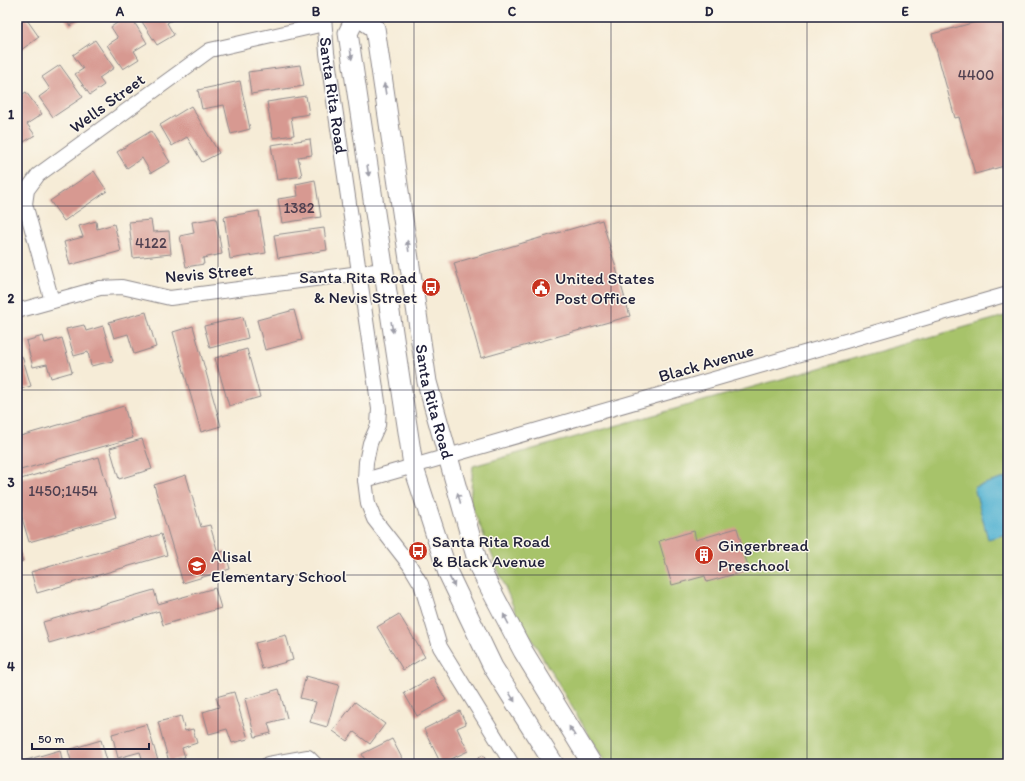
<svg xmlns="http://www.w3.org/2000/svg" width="1025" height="781" viewBox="0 0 1025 781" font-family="Itim,sans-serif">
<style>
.green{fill:#a7c36a;stroke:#647252}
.water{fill:#54b3d2;stroke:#3b6a86}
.building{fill:#d79991}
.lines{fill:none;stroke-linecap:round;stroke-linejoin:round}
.street-casing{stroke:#8c8789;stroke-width:16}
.secondary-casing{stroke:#8c8789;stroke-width:21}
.street{stroke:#fff;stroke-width:14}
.secondary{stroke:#fff;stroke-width:19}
.oneway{fill:#9c9ca7}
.grid{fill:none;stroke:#22223b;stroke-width:1;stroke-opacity:0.55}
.labels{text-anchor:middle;stroke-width:3;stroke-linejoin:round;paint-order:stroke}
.number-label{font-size:15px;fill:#4f4050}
.street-label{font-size:17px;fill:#22223b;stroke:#fbf7ec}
.poi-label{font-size:17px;fill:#22223b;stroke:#fbf7ec;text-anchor:start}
.neatline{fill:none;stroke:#22223b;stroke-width:1.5}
.grid-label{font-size:13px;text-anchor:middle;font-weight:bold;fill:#22223b}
</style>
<rect width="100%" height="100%" fill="#fbf7ec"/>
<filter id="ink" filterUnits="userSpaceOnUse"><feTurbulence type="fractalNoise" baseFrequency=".025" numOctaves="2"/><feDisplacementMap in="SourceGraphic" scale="8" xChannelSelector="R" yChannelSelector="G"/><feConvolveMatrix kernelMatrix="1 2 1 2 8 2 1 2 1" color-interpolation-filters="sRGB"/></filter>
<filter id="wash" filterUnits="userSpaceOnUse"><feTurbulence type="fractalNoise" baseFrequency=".012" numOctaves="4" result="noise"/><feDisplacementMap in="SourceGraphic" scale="16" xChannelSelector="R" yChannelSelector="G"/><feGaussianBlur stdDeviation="0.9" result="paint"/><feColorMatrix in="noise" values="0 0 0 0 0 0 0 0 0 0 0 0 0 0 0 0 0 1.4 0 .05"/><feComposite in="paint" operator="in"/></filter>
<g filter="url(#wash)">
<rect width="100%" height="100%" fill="#f6ecd7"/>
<path class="green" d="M1008,315V764H606L515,611L470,502L473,466Z"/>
<path class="water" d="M1008,477V534L988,539L974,487Z"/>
<g id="blocks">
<g class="building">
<path d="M17,17H25L39,37L17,53Z"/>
<path d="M64,17H84L70,26Z"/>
<path d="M126,17H131L147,43L134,51L139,59L123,69L107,45L118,38L111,27Z"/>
<path d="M139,17H177L167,23L174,35L157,45Z"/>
<path d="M994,17H1008V165L975,174L959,117L955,118L932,34Z"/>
<path d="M95,40L114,68L99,78L104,85L90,95L75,74L83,69L73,55Z"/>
<path d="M60,65L83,97L53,117L39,97L50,89L42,77Z"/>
<path d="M300,65L304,86L251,94L248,72Z"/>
<path d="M240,81L250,129L231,134L224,105L202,109L198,90Z"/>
<path d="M26,92L42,114L27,124L35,135L19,145L17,142V98Z"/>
<path d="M306,96L309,114L291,117L294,135L273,138L267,102Z"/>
<path d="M191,106L219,153L202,162L187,137L172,146L160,125Z"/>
<path d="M151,131L170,162L151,173L142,158L127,168L117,152Z"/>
<path d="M310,139L312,155L298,157L302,176L277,180L271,145Z"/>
<path d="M94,171L107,191L64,221L50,201Z"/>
<path d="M315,180L321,217L282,223L278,199L298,196L296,184Z"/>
<path d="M259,211L266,253L230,259L224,217Z"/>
<path d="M216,218L222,254L203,258L204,264L186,267L180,236L194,233L192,222Z"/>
<path d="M151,220L153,232L169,231L171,254L133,258L129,222Z"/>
<path d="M602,220L630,316L481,358L454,263Z"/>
<path d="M96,221L97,229L114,224L121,251L70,265L64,242L83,237L79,226Z"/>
<path d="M324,228L327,250L278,258L274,235Z"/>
<path d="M294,310L302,340L265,350L257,320Z"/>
<path d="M146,312L156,347L134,354L128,334L114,338L109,322Z"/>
<path d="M243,317L248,338L210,348L204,326Z"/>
<path d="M84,325L86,331L103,326L113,361L91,366L88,352L74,356L66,329Z"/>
<path d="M193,326L221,426L201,432L173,332Z"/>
<path d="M43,336L45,343L62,338L72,372L51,378L47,364L33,367L26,341Z"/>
<path d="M247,349L260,397L229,406L215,358Z"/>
<path d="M22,356L31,386L17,390V358Z"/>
<path d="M124,406L133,438L17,471V437Z"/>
<path d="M142,439L152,469L119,479L110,448Z"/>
<path d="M99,457L116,517L29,542L17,501V480Z"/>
<path d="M186,475L201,527L210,525L218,553L225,551L230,569L183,583L154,485Z"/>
<path d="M737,528L749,570L707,582L705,576L672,585L659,541L694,531L696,540Z"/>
<path d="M161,534L167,555L37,593L31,572Z"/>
<path d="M17,543L23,561L17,563Z"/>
<path d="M215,588L221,608L163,625L159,611L49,643L43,622L154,590L158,604Z"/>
<path d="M399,614L425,657L403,670L377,627Z"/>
<path d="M286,635L293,660L262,669L255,643Z"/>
<path d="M306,676L339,685L327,727L310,722L316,702L300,698Z"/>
<path d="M433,677L446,700L417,716L404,693Z"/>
<path d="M279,689L287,718L268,723L271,733L255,737L245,699Z"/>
<path d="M234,692L248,739L232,743L227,729L209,734L203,712L219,707L216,697Z"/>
<path d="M355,702L385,724L370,744L354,732L347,741L333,731Z"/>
<path d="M460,711L466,724L457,728L468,751L441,764L424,729Z"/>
<path d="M181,716L185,731L193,729L197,743L182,748L185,757L169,762L158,722Z"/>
<path d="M147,724L159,764H144L140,752L118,758L112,734Z"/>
<path d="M392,739L405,764H367L362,754Z"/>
<path d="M101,740L108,764H72L68,750Z"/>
<path d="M60,750L63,764H24L23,761Z"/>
<path d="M483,755L488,764H467Z"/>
</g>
</g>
</g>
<g filter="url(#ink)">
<use href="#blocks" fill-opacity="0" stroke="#8c8789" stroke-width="1"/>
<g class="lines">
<g class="street-casing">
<g id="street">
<path id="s1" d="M324,17L327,53L379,409L378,425L370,443L366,462L365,480L368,504L374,519L409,564L421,584L440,647L512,764"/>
<path d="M52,301L25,204L27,190L38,175L210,50L324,24"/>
<path d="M17,311L100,288L122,287L170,298L383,270"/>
<path d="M365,480L1008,294"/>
<path d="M268,764L308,757L315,764"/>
</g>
</g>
<g class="secondary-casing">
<g id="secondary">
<path d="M356,17L348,33L413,465L448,573L493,667L554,764"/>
<path id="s2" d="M359,17L375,28L427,382L479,567L523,651L592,764"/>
</g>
</g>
<use href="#street" class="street"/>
<use href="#secondary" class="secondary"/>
</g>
<defs><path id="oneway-solid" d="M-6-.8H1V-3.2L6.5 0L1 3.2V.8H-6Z"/></defs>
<g class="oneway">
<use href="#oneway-solid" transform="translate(351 54) rotate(82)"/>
<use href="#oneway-solid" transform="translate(385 89) rotate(-99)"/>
<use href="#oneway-solid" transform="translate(368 171) rotate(81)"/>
<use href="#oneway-solid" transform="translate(408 246) rotate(-98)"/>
<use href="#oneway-solid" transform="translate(392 327) rotate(81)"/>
<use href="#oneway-solid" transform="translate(459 498) rotate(-106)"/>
<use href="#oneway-solid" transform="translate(452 582) rotate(64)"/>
<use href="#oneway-solid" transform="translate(506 619) rotate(-118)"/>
<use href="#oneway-solid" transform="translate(512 697) rotate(58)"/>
<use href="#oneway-solid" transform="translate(572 731) rotate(-122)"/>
</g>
</g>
<path class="grid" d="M218,17V764M414,17V764M611,17V764M807,17V764M17,206H1008M17,390H1008M17,575H1008"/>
<defs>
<g id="bus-disc" transform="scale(1)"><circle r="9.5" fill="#c8321e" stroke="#fbf7ec"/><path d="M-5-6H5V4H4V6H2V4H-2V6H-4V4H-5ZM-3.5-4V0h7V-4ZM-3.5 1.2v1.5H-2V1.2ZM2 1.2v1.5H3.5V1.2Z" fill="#fff"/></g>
<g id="civic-disc" transform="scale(1)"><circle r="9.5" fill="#c8321e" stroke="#fbf7ec"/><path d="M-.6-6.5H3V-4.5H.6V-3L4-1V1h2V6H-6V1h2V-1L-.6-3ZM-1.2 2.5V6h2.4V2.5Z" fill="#fff"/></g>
<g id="building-disc" transform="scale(1)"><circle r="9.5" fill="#c8321e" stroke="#fbf7ec"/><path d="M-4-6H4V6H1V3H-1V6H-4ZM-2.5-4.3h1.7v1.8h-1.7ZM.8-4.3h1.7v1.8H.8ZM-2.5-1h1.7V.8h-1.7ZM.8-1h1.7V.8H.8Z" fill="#fff"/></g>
<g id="school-disc" transform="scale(1)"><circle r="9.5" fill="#c8321e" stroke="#fbf7ec"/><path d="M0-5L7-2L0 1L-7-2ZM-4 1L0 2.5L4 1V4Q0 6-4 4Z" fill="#fff"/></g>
</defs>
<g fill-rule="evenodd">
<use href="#bus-disc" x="431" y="287"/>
<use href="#civic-disc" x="541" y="288"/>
<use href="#bus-disc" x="418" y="551"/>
<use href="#building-disc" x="704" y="555"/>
<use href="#school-disc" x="197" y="566"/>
</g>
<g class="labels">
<g class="number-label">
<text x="976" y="80">4400</text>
<text x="299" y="213">1382</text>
<text x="151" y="248">4122</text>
<text x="63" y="496">1450;1454</text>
</g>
<g class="street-label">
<text dy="6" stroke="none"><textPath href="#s1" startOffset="79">Santa Rita Road</textPath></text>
<text transform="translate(107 103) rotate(-36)" y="6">Wells Street</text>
<text transform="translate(209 273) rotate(-5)" y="6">Nevis Street</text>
<text transform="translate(706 363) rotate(-16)" y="6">Black Avenue</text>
<text dy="6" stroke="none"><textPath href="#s2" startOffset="398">Santa Rita Road</textPath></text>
</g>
<g class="poi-label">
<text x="417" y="283" text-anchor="end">Santa Rita Road<tspan x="417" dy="20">&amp; Nevis Street</tspan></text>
<text x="555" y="284">United States<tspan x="555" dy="20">Post Office</tspan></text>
<text x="432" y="547">Santa Rita Road<tspan x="432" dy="20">&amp; Black Avenue</tspan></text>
<text x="718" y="551">Gingerbread<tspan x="718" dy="20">Preschool</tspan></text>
<text x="211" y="562">Alisal<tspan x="211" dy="20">Elementary School</tspan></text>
</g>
</g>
<rect width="1025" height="781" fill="none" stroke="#fbf7ec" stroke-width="44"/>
<path d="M32 743v6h117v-6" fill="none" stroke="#22223b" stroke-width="2"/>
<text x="38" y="743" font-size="12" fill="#22223b" stroke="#fbf7ec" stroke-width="3" paint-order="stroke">50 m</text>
<rect x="22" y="22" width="981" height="737" class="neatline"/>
<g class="grid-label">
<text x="120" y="16">A</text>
<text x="316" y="16">B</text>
<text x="512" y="16">C</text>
<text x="709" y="16">D</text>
<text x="905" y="16">E</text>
<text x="11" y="119">1</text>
<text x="11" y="303">2</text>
<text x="11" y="487">3</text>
<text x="11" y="671">4</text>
</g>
</svg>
